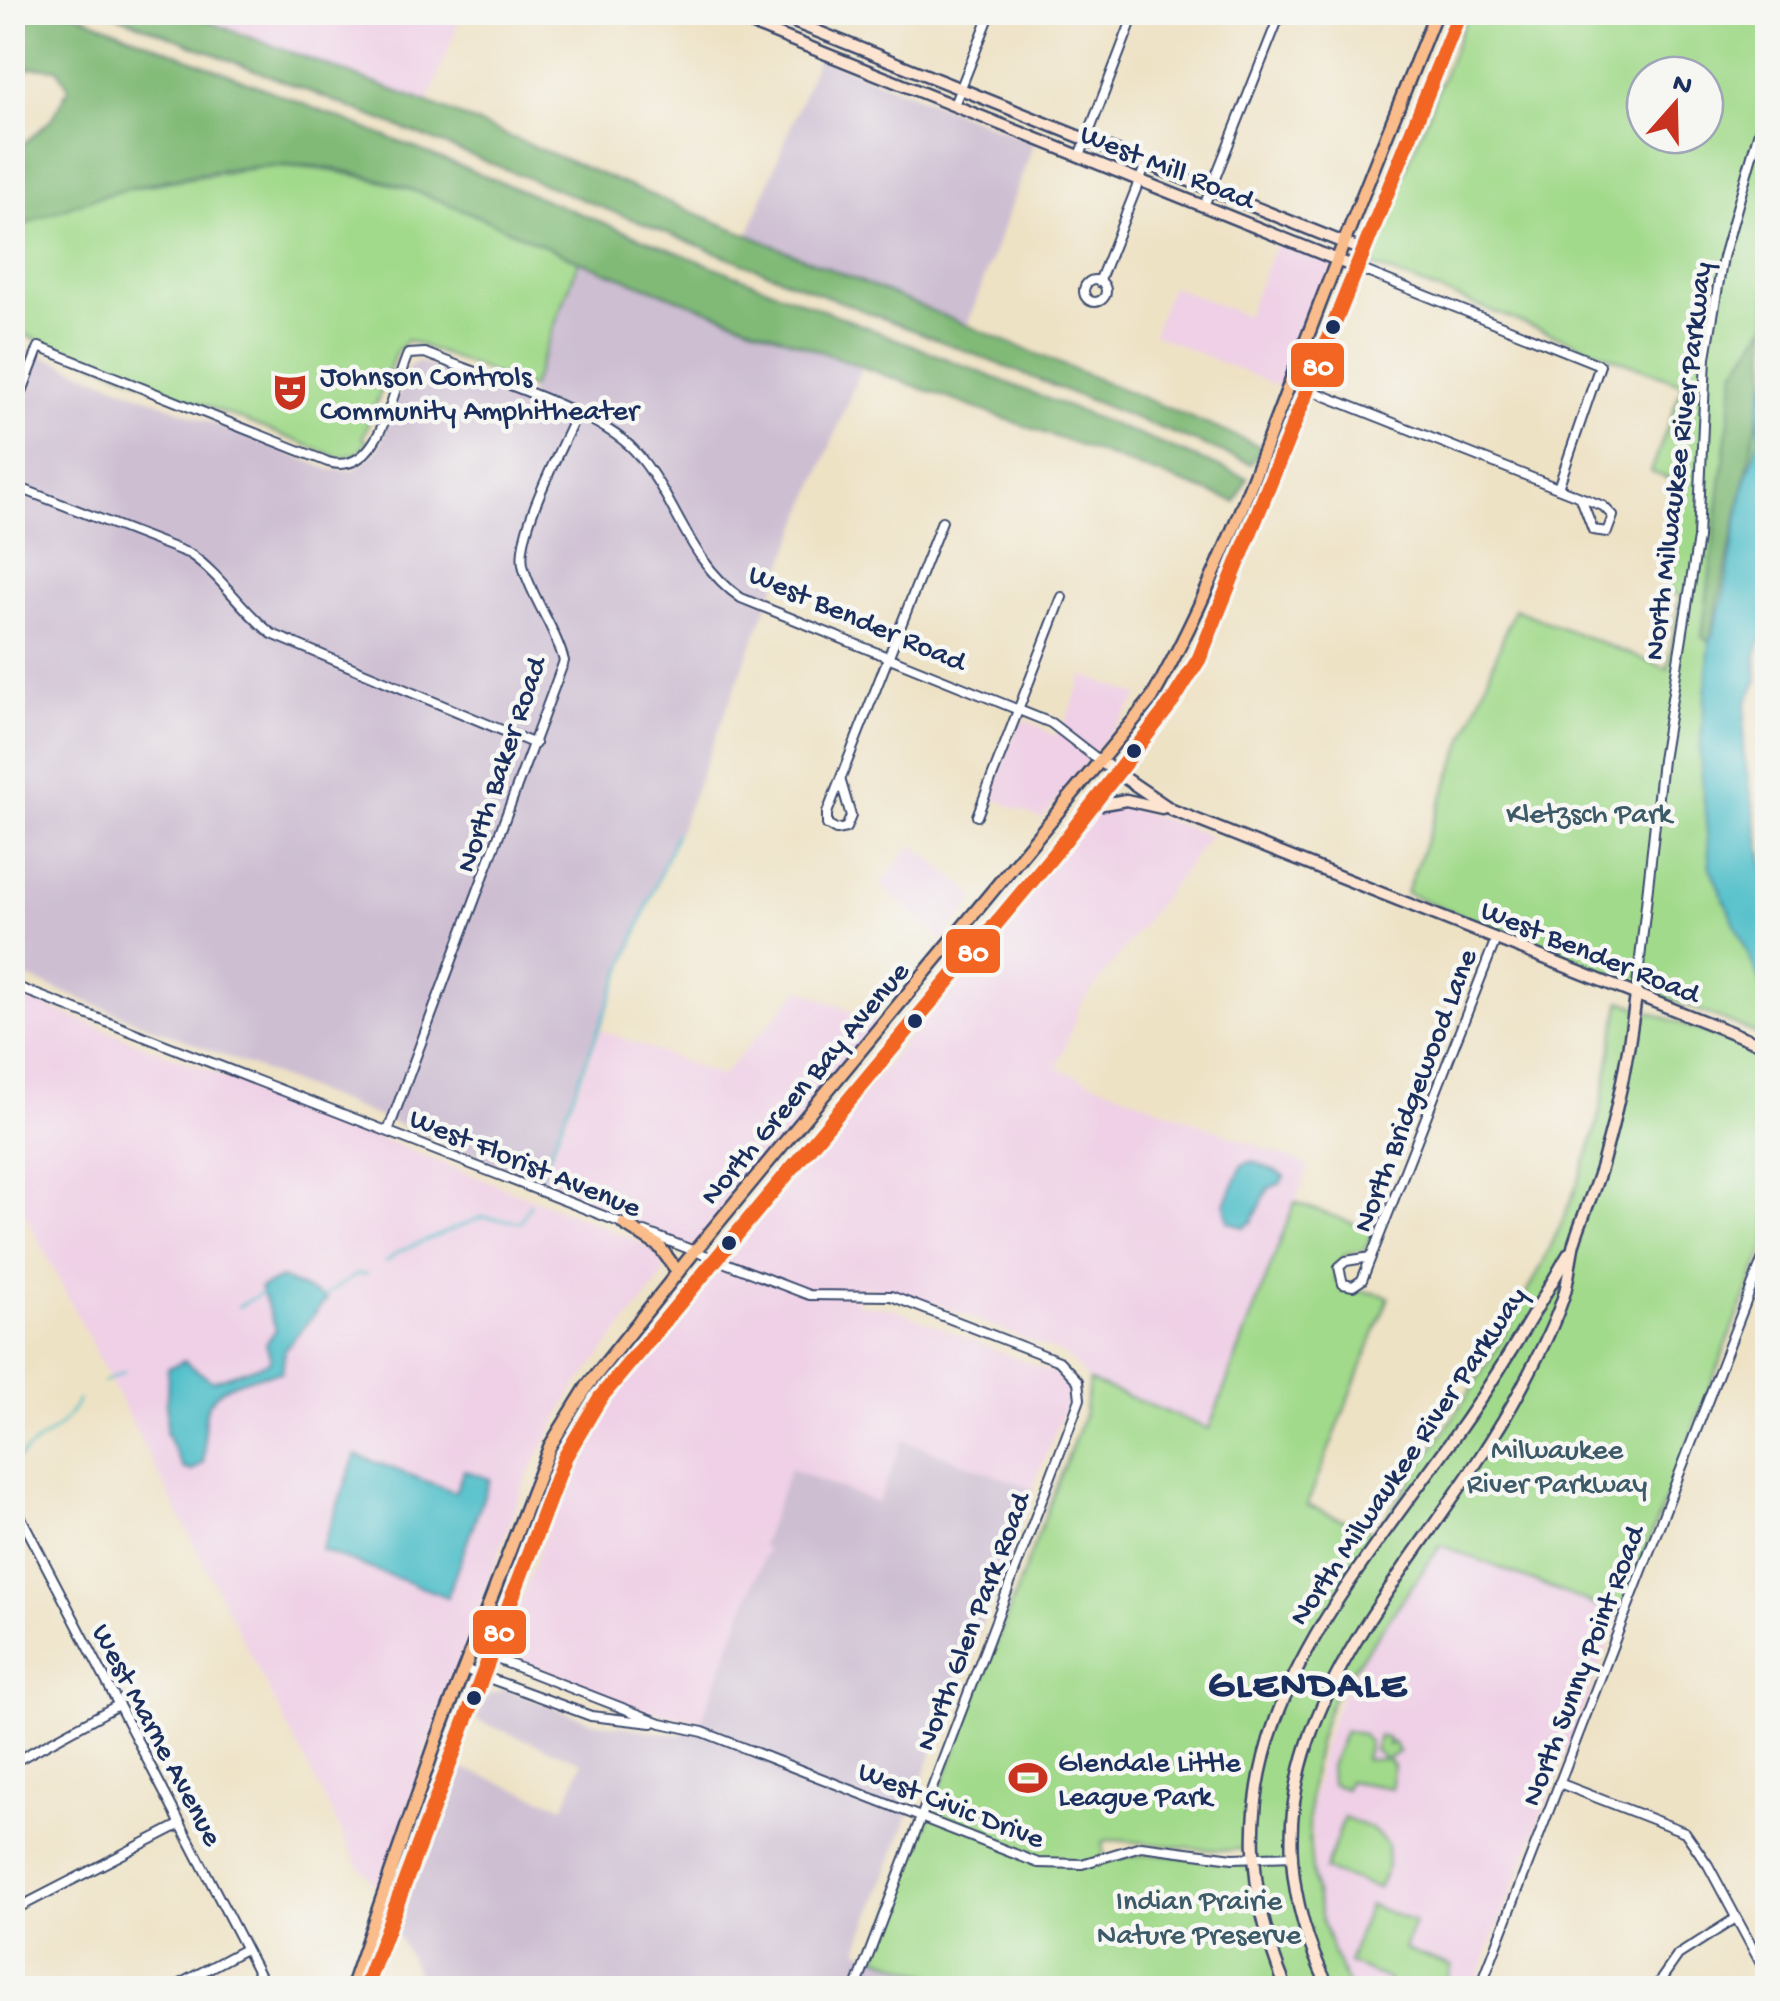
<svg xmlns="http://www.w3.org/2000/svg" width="1780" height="2001" viewBox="0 0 1780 2001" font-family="'Gochi Hand',sans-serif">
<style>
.built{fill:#efd0e6}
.industrial{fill:#cdbed2}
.green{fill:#a2da8b;stroke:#5e8474;stroke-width:2.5;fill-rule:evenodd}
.forest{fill:#81ba77;stroke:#4e746a;stroke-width:2.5}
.water{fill:#52c0ca;stroke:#367894;stroke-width:2.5}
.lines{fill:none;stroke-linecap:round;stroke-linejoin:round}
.stream{stroke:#52c0ca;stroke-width:2.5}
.street-casing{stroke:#3b4a6d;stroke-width:12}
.secondary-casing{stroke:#3b4a6d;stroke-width:15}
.primary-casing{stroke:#3b4a6d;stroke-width:16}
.street{stroke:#fff;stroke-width:8}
.secondary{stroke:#fde4d0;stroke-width:10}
.primary{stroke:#f9bc8a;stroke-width:11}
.bus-1-casing{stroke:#f6f6f2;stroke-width:22}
.bus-1{stroke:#f26522;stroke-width:15}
.bus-dot{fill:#1b2f5e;stroke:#f6f6f2;stroke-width:4}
.labels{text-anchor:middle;stroke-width:9;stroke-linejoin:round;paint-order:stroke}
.street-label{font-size:30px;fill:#1b2f5e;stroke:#f6f6f2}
.poi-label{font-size:30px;fill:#1b2f5e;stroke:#f6f6f2;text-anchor:start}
.park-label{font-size:30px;fill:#3d5a69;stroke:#f6f6f2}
.district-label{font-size:40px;font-weight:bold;letter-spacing:2.5px;fill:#1b2f5e;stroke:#f6f6f2}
.line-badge{stroke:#f6f6f2;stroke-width:4}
.badge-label{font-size:28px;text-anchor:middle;font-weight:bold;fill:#fff}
</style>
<rect width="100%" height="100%" fill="#f6f6f2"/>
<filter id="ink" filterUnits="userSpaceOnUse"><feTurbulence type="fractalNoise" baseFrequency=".01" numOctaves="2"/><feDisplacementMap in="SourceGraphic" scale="20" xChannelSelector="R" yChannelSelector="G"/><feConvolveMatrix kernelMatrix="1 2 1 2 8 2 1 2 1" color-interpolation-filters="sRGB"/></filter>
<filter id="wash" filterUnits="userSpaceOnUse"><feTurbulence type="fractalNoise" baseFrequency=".0048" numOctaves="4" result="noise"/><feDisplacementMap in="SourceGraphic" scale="40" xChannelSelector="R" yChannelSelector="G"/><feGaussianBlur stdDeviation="2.25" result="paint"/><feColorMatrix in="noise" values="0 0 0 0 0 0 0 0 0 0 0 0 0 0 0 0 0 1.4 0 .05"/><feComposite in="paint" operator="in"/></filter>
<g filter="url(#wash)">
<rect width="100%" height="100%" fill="#eee2c5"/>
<g class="built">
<path d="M185,13H462L428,103Z"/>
<path d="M1279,237L1337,260L1287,390L1153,334L1171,286L1246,316Z"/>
<path d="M1083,675L1140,696L1042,819L991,798L1019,723L1027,720L1055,736L1065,723Z"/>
<path d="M1121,804L1210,836L1080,1006L1057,1068L1309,1166L1209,1430L1089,1381L1065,1355L926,1300L865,1286L856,1304L892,1308L1065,1378L1070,1393L1033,1489L903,1440L878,1503L762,1546L768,1548L702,1721L639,1709L512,1658L505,1650L506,1639L558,1500L606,1405L1090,817L1102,808Z"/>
<path d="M913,844L977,898L942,941L880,884Z"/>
<path d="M801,989L884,1026L694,1252L624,1224L541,1181L601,1030L721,1076Z"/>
<path d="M12,993L569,1213L651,1247L661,1258L664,1271L657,1284L573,1391L526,1479L424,1758L382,1892L357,1863L13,1190Z"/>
<path d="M1441,1545L1620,1615L1474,1988H1349L1323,1926L1314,1884L1311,1808L1322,1748L1339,1700L1368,1648Z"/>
</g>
<g class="industrial">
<path d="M818,57L1034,142L967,326L748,235Z"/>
<path d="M579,261L861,368L541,1181L13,972L12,344L331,470H353L378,449L409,367L418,361L526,402Z"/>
<path d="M903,1440L1033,1489L858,1949L962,1988H425L392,1925L459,1767L564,1807L582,1762L476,1720L487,1695L505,1689L593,1722L680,1735L701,1721L767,1549L761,1546L790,1469L878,1503Z"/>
</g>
<g class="green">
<path d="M1468,13H1767V578L1725,701L1767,987V1038L1406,893L1514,609L1668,669L1680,596L1665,588L1675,554L1680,483L1651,472L1683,384L1368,264ZM1645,75H1705V135H1645Z"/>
<path d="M269,166C388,167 473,214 579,261L531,388L407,340L396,352L363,438L368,441L358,453L340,458L20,333L13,338L12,231C92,187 181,180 269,166Z"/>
<path d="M1621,1001L1767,1056V1242L1620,1615L1441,1545C1416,1581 1391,1616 1366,1651C1355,1667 1339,1684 1332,1701C1295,1790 1304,1905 1350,1988H962L876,1956L1084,1415L1089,1381L1209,1429L1295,1202L1374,1231L1366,1249L1345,1255L1334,1268L1336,1282C1352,1293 1370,1290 1389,1297L1307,1505L1375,1533C1457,1413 1540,1296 1587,1157C1604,1108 1610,1052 1621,1001ZM1108,1840C1136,1840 1232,1857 1248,1847L1249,1865C1200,1863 1153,1845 1105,1862L1102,1842Z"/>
<path d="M1345,1731L1362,1734L1369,1742L1365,1760L1385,1759L1374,1750L1379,1736L1389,1739L1388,1745L1393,1742L1399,1752L1387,1759L1393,1765L1392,1788L1348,1781L1345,1789L1331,1784L1330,1766Z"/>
<path d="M1344,1818L1371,1828L1387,1844L1388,1867L1378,1888L1325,1870Z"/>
<path d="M1369,1905L1414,1922L1404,1949L1452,1966L1443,1988H1389L1388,1979L1348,1963Z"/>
</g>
<g class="forest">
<path d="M13,12L74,13L1247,478L1236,502C1027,427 818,352 610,273C516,238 428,184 328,168C247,155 83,192 13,231V153L50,121L69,88L58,69L33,67L13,74Z"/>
<path d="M111,13H185L428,103L1262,447L1251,464Z"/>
<path d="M1767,324V376L1710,642L1702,637L1735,371Z"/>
</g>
<g class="water">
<path d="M1767,376V622L1756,656L1757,682L1746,703L1743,750L1767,880V997L1710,867L1700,754L1710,642L1723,601L1744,485L1760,437L1759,411Z"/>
<path d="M1253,1161L1285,1176L1281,1183L1269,1188L1252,1222L1243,1227L1228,1221L1225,1204L1242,1165Z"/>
<path d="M281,1278L327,1299L285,1349L282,1372C262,1375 216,1381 207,1408C201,1425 207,1445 203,1463L192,1471L183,1468L166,1433L168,1368L184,1361L212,1381L267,1363L271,1359L266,1344L276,1329L260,1288Z"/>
<path d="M356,1455L455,1492L464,1470L490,1479L447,1597L321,1550Z"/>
</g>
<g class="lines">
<g class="stream">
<path d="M541,1175L676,833"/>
<path d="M386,1262L398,1252L482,1217L520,1222L530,1204"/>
<path d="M322,1297L356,1275L367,1274"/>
<path d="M238,1307L264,1292"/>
<path d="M102,1383L124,1372"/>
<path d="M12,1464C35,1438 64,1433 78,1399"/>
</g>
</g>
</g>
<g filter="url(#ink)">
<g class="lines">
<g class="street-casing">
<g id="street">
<path d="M954,105L991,12"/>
<path d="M1080,156L1135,12"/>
<path d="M1204,206L1281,12"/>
<path d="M1357,268L1600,365L1558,488"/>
<circle cx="1095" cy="291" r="11"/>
<path d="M1099,282L1146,164"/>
<path d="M1290,382L1603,506L1613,516L1607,532L1593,530L1582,501"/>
<path d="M12,418L39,347L328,462C381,478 392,389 408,354L425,353C478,375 597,410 634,450C676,496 687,561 741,598L1051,723L1100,761"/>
<path d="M12,485L190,554C222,576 241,610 272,634L535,744"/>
<path d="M841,782L851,816L846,828L836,830L827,825V813L942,521"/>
<path d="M977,816L1062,597"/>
<path d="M12,985L627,1225"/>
<path d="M1636,995L1662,760L1698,538L1706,357L1723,257L1768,99"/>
<path d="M388,1131L564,661C555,627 534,602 524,569C513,536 562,448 576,415"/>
<path d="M645,1232L809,1295L891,1296L1059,1361L1078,1381L1080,1399L1067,1434L856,1988"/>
<path d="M1371,1257L1346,1261L1339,1267L1343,1284L1353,1286L1362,1280L1496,939"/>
<path d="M12,1500L266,1988"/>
<path d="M471,1649L661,1723L703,1732L1038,1863L1082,1864L1141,1846L1233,1858L1293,1856"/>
<path d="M464,1669L591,1716L652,1723"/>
<path d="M12,1763L118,1705"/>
<path d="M1559,1783L1685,1832L1708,1865L1768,1977"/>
<path d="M12,1911L181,1824"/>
<path d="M172,1988L245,1949"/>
<path d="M1480,1988L1768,1245"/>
<path d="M1655,1988L1678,1955L1736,1918"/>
</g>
</g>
<g class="secondary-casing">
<g id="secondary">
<path d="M722,12L1357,268"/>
<path d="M769,12L1364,251"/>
<path d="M1100,761L1172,810L1768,1047"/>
<path d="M1092,806L1126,800L1162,808"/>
<path d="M1286,1988C1190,1759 1327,1614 1452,1440C1495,1380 1532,1317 1569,1253"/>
<path d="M1329,1988C1205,1740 1419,1584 1523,1385C1538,1356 1554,1326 1564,1295C1569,1279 1570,1260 1574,1243C1582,1217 1594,1192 1602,1165C1618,1109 1629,1052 1636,995"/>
</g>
</g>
<g class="primary-casing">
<g id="primary">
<path d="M624,1224L659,1246L678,1272"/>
<path d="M351,1988L437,1739L550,1446L588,1385L694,1252L1152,698C1215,587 1257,469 1302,351C1345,237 1391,125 1436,12"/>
<path d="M365,1988L565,1457L600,1398L1055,853L1172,702L1199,659L1460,12"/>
</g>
</g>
<use href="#street" class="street"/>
<use href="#secondary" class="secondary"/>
<use href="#primary" class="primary"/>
<g class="bus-1-casing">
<path id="bus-1" d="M365,1988L565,1457L600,1398L1055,853L1172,702L1199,659L1460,12"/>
</g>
<use href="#bus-1" class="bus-1"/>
</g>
</g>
<defs>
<g id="theatre-bare" transform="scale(3)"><path d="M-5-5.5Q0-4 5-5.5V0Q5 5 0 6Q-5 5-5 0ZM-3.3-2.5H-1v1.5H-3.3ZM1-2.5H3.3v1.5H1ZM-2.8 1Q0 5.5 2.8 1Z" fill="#c8321e" stroke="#f6f6f2" stroke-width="2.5" paint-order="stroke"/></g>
<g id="stadium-bare" transform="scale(3)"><path d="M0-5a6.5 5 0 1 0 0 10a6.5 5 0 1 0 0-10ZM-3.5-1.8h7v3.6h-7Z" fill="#c8321e" stroke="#f6f6f2" stroke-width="2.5" paint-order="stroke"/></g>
</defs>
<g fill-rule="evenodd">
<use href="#theatre-bare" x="290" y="392"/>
<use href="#stadium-bare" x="1028" y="1778"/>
</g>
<g class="bus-dot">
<circle cx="1333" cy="327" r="9"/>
<circle cx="1134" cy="751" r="9"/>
<circle cx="915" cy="1021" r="9"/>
<circle cx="729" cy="1243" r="9"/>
<circle cx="474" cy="1698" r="9"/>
</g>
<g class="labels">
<g class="street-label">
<text transform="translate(1168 165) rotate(22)" y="10">West Mill Road</text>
<text transform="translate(1676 461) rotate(-83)" y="10">North Milwaukee River Parkway</text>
<text transform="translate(858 616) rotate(23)" y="10">West Bender Road</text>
<text transform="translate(499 764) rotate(-71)" y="10">North Baker Road</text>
<text transform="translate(1591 950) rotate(22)" y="10">West Bender Road</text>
<text transform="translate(803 1082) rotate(-50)" y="10">North Green Bay Avenue</text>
<text transform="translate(1413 1090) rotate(-69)" y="10">North Bridgewood Lane</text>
<text transform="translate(526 1161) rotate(22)" y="10">West Florist Avenue</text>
<text transform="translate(1406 1455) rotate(-56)" y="10">North Milwaukee River Parkway</text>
<text transform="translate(971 1621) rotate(-69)" y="10">North Glen Park Road</text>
<text transform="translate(1581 1665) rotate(-69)" y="10">North Sunny Point Road</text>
<text transform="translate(159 1734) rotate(62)" y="10">West Marne Avenue</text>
<text transform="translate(952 1803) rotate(21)" y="10">West Civic Drive</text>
</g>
<g class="poi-label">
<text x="320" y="385">Johnson Controls<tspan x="320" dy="34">Community Amphitheater</tspan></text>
<text x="1058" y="1771">Glendale Little<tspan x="1058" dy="34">League Park</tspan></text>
</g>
<g class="park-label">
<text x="1589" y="822">Kletzsch Park</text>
<text x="1557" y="1458">Milwaukee<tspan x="1557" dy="34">River Parkway</tspan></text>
<text x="1199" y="1909">Indian Prairie<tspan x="1199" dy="34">Nature Preserve</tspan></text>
</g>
<g class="district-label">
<text x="1308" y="1695">GLENDALE</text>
</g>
</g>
<g class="line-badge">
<rect x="1289" y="341" width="57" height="48" rx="10" fill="#f26522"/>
<rect x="944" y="927" width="58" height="48" rx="10" fill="#f26522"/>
<rect x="471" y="1608" width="57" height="48" rx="10" fill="#f26522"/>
</g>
<g class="badge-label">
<text x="1318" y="375">80</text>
<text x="973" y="961">80</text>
<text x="499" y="1641">80</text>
</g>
<rect width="1780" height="2001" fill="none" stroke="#f6f6f2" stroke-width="50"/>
<g transform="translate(1675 105) rotate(20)"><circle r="48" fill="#f6f6f2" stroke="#9ea6b7" stroke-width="2.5"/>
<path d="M0-8L18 38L0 25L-18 38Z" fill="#c8321e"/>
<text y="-15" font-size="28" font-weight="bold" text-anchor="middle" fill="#1b2f5e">N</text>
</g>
</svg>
